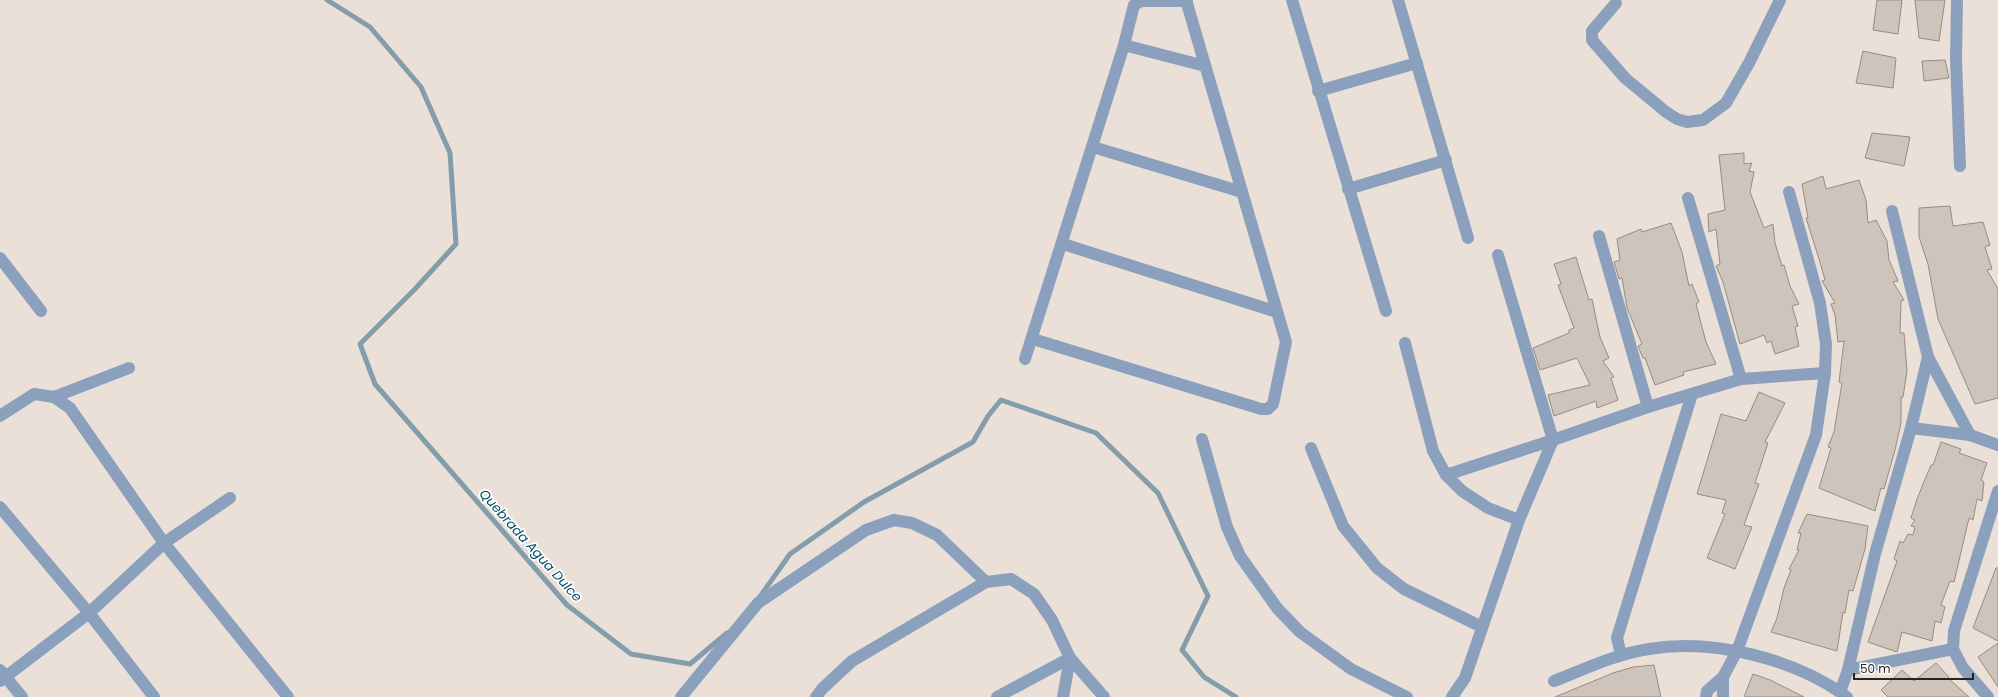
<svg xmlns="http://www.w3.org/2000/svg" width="1998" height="697" viewBox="0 0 1998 697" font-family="Poppins,sans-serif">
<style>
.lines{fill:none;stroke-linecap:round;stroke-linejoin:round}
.stream{stroke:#849dab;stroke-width:5}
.building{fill:#cec4bc;stroke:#968c84}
.minor{stroke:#8ba0bd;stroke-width:12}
.labels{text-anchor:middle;stroke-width:3.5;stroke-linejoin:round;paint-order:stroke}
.water-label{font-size:13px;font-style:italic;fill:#054d6b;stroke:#fff}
</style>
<rect width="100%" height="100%" fill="#ebe0d8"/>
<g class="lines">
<g class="stream">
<path d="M327,0L370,27L421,87L450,153L456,244L415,289L360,344L375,384L567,605L631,654L690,664L727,633"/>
<path d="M759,598L790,554L864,502L973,442L988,416L1001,400L1096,433L1158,493L1208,596L1182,650L1204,677L1236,697"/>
</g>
</g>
<g class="building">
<path d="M1877,0H1902L1898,34L1873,30Z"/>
<path d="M1915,0H1945L1939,41L1919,38Z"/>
<path d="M1863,51L1896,58L1893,88L1856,83Z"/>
<path d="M1945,60L1949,78L1924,81L1922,61Z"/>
<path d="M1872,133L1910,137L1904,166L1865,158Z"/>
<path d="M1744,153V164L1752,163L1749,171L1754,172L1750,192L1764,228L1773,224L1775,243L1782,266L1784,265L1790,286L1799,304L1792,306L1798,326L1795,327L1799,346L1775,354L1771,341L1767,343L1764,335L1740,344L1723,282L1716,266L1720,264L1716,229L1709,232L1708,214L1725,210L1719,155Z"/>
<path d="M1823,176L1826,189L1859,180L1866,200L1868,223L1876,220L1887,241L1889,260L1898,281L1893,282L1904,300L1901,301L1900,333H1904L1907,371L1903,397H1901V423L1895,450L1884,489L1881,488L1875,511L1819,488L1831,448L1828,447L1834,432L1842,383L1839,382L1844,341L1838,342L1835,315L1831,304L1835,303L1822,281L1825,280L1820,262L1806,218H1808L1802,184Z"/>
<path d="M1950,206L1953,226L1983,222L1990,245L1985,247L1992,269L1987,270L1998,289V398L1975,404L1938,319L1928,264L1919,237V208Z"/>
<path d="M1671,223L1682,252L1689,286L1692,284L1699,302L1696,304L1706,342L1716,364L1683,372L1684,375L1655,385L1645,358H1643L1640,351L1638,346L1642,344L1627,308L1622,278L1619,279L1614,262L1620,260L1617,239L1641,229L1642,232Z"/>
<path d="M1576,257L1589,300L1592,299L1600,337L1609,358L1603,361L1614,377L1611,378L1618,400L1597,408L1596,401L1554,416L1548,395L1590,385L1577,358L1540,370L1533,348L1569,333V330L1574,328L1558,285L1561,284L1554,264Z"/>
<path d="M1759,392L1785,403L1765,442L1768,443L1755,483L1759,484L1744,525L1752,527L1735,569L1707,558L1725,514L1722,513L1726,500L1697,494L1721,414L1746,421Z"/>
<path d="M1941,442L1961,449L1959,453L1987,463L1981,480L1984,482L1982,501L1977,499L1973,520L1969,518L1954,582L1950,581L1941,605L1945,607L1941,623L1935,621L1932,641L1902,632L1897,652L1868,642L1897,561L1894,559L1900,541L1903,543L1908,534L1913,535L1915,527L1911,526L1915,520L1911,518L1917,499L1931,465H1933Z"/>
<path d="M1807,514L1868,526L1865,549L1853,591L1849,590L1845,613L1843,612L1837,651L1771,632L1777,618L1784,588L1791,570L1789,569L1799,550H1797L1801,533H1798Z"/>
<path d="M1996,568H1998V641L1973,628Z"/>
<path d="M1998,643V687L1978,657Z"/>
<path d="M1936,663L1949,677L1948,678L1969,697H1888L1881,690L1902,670L1914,681Z"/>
<path d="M1654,665L1661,697H1555L1613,673L1633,667Z"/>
<path d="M1753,674L1770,680L1804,697H1744Z"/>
</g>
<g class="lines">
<g class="minor">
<path d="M1292,0L1386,311"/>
<path d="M1398,0L1468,238"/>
<path d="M1957,0L1956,59L1960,166"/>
<path d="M1616,3L1592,31V40L1625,78L1666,112L1677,119L1687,122L1703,120L1726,103L1749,63L1780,0"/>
<path d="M1124,45L1205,66"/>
<path d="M1318,91L1417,63"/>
<path d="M1093,147L1242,192"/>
<path d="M1348,189L1446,160"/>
<path d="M1688,198L1741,379"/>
<path d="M1599,236L1648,407"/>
<path d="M1063,244L1277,312"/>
<path d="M0,258L41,311"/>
<path d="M1033,339L1261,409H1268L1273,404L1286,342L1186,0"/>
<path d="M1405,343L1433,451L1446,475L1462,491L1488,508L1519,520"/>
<path d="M1928,357L1970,435L1998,445"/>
<path d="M1025,359L1124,45L1134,5L1142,1H1187"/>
<path d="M54,397L129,368"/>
<path d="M0,416L34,394L54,397L70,408L164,543L230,498"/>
<path d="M1911,428L1970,435"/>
<path d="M1202,439L1227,527L1240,556L1277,608L1300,632L1351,669L1407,697"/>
<path d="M1311,448L1343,526L1377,568L1404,589L1482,627"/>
<path d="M1446,475L1553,440L1648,407L1741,379L1825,373"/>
<path d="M0,507L89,613L154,697"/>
<path d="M1621,655L1617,638L1692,394"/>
<path d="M0,670L22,697"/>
<path d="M1848,670L1953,649"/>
<path d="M0,681L89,613L164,543L288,697"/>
<path d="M1554,681C1585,669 1616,654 1649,649C1713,638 1795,659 1847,697"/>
<path d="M1840,692L1848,670L1875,554L1911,428L1928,357L1892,211"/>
<path d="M681,697L758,603L866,530L894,520L912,523L937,535L986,582"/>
<path d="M816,697L822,689L852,661L986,582L1011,579L1034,594L1052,620L1070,658L1104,697"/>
<path d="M997,697L1070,658"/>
<path d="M1063,697L1070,658"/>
<path d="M1452,697L1465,678L1519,520L1553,440L1498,255"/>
<path d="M1706,697L1707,691L1723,677L1737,651L1816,435L1825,373L1826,344L1820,303L1789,192"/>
<path d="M1723,697V677"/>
<path d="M1988,697L1963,668L1953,649L1954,631L1998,491"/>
</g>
</g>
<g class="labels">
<g class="water-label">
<text transform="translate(531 545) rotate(48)" y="5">Quebrada Agua Dulce</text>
</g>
</g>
<path d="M1854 673v6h119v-6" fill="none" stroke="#272320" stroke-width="2"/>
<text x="1860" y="673" font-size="12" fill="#272320" stroke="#ffffff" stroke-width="3" paint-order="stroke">50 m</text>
</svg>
